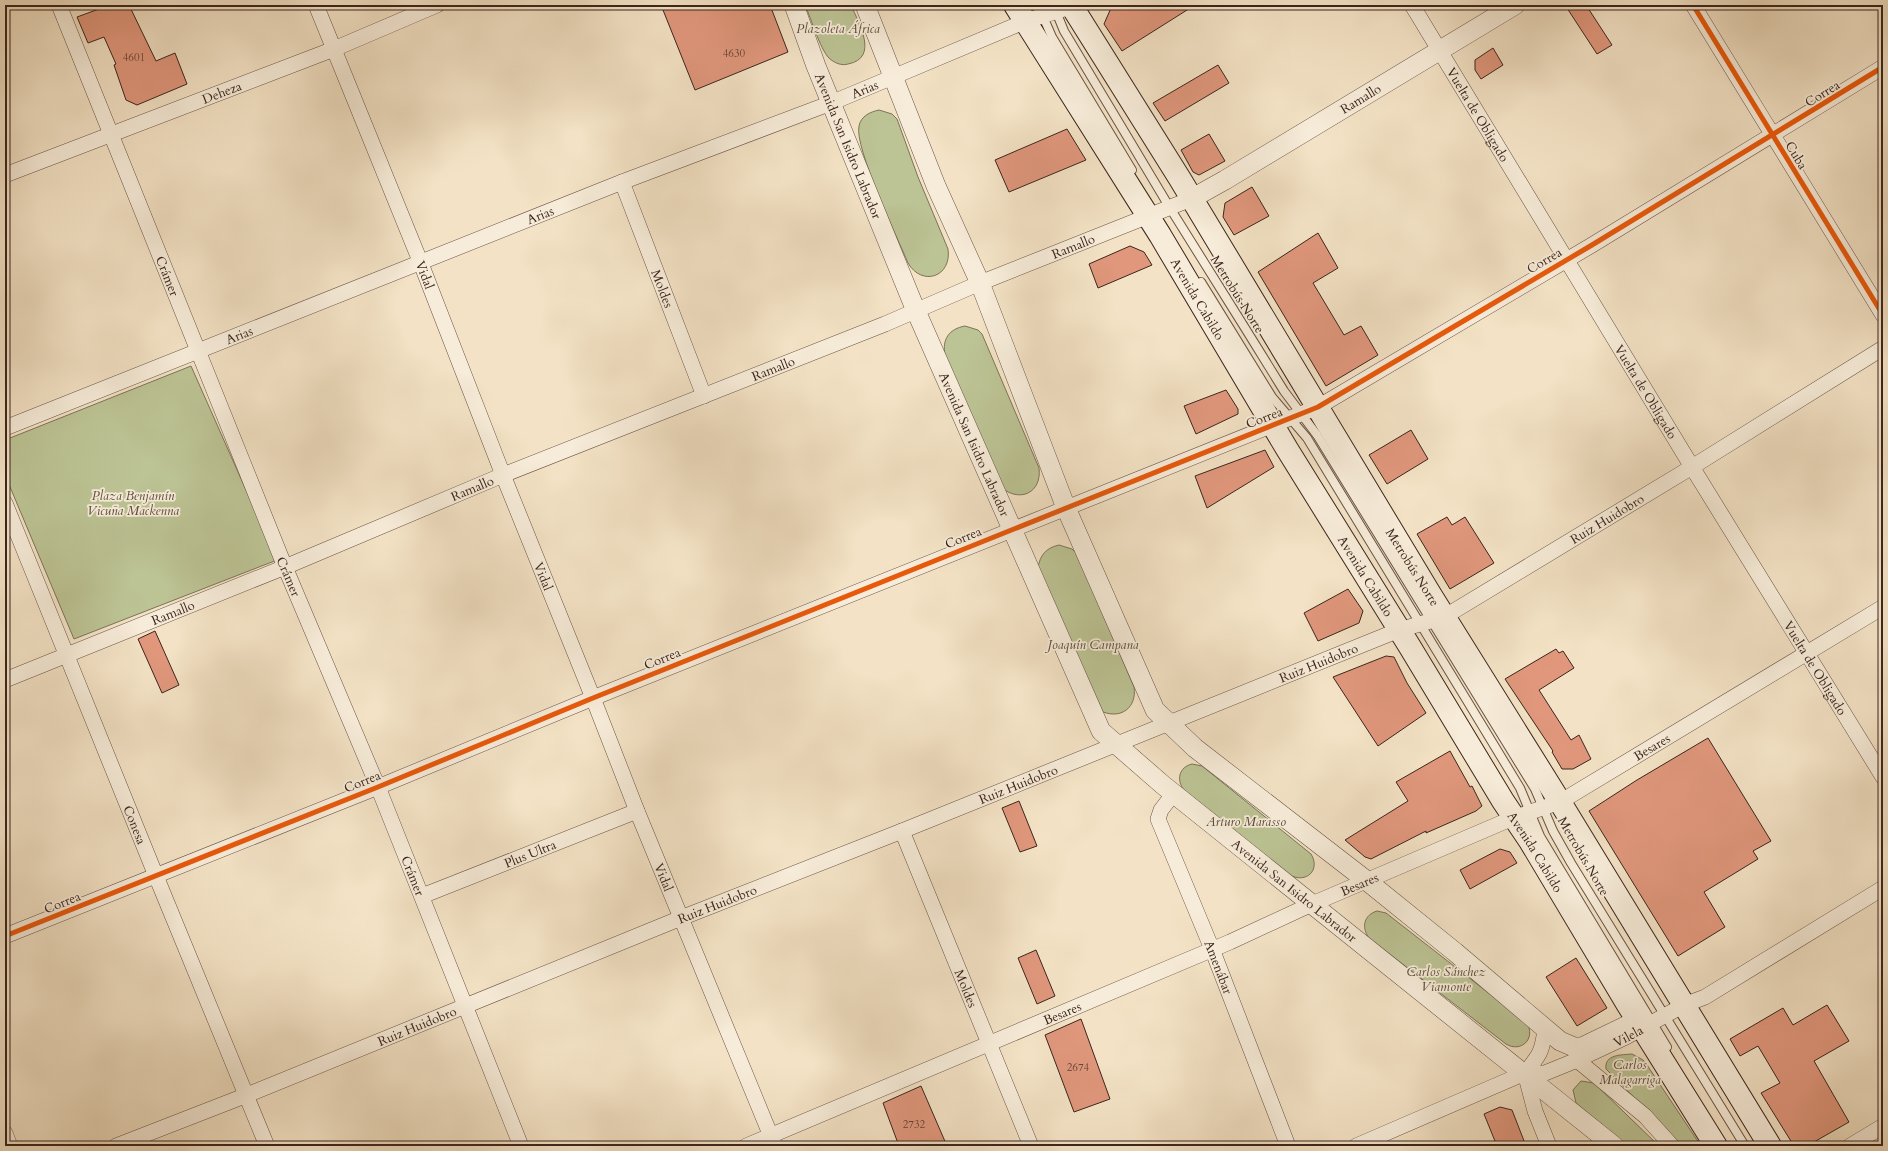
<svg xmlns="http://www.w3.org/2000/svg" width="1888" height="1151" viewBox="0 0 1888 1151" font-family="Cardo,serif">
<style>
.green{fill:#bcc394;stroke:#7c7458}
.building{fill:#e0977c;stroke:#3b251d}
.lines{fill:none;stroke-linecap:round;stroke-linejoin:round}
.service-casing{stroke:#695447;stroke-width:10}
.minor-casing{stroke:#695447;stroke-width:16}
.tertiary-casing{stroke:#695447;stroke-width:20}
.secondary-casing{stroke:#3b251d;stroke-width:24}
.service{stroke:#f7ecd9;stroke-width:8}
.minor{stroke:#f7ecd9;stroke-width:15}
.tertiary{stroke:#f7ecd9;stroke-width:19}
.secondary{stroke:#f7ecd9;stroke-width:22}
.cycleway-casing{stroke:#f7ecd9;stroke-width:8}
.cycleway{stroke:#e8590c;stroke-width:5}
.labels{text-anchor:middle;stroke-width:3.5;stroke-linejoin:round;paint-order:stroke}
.number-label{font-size:11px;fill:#644235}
.park-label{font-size:13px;font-style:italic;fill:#5b4c3b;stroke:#f7ecd9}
.street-label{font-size:13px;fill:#3b251d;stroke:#f7ecd9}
</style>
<rect width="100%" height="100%" fill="#f3e2c5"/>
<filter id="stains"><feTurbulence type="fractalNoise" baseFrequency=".005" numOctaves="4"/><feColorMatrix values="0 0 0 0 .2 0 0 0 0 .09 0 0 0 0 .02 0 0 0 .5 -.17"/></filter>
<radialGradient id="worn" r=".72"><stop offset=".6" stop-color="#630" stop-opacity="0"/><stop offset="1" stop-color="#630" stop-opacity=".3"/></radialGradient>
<g class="green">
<path d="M805,5H851C858,22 880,58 848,64C842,66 834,63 829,58C820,49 811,18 805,5Z"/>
<path d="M879,110L892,114L897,119L918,177L948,249C952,277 922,287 908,263C898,239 854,147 859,126C861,116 870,112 879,110Z"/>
<path d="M965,326L978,330L982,334L1039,468C1042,492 1021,503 1002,488L945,355C942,339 949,329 965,326Z"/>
<path d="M191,366L277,560L74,639L5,475V440Z"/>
<path d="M1059,545L1072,549L1077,554L1134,687C1137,707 1122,719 1103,712L1038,568C1040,555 1046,548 1059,545Z"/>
<path d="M1192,764L1202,766L1311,854C1321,870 1306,884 1290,875L1184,790C1176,780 1179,767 1192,764Z"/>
<path d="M1377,911L1386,913L1527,1023C1536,1039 1521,1053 1506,1044L1369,938C1361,927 1364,915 1377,911Z"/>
<path d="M1632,1054L1643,1060L1647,1065L1701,1146H1682L1606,1069C1604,1054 1622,1055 1632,1054Z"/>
<path d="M1581,1081L1594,1083L1659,1146H1628L1576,1103L1573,1090Z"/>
</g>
<g class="building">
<path d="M110,5H129L156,61L175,53L187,84L137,105L126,100L114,65L116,64L104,37L88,43L77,17Z"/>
<path d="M661,5H770L788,52L695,90Z"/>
<path d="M1117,5H1195L1122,51L1104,24L1111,8Z"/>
<path d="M1565,5H1586L1612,45L1597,54Z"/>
<path d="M1493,48L1503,65L1481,79L1475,70V60Z"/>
<path d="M1218,65L1229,83L1165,121L1153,103Z"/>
<path d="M1067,129L1086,160L1009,192L995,160Z"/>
<path d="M1209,134L1225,161L1199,175L1193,172L1181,150Z"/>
<path d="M1252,187L1269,216L1234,235L1223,217L1225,203Z"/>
<path d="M1318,233L1338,268L1313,283L1344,335L1361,326L1378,355L1326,386L1258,272Z"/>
<path d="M1130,246L1144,252L1152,265L1098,288L1089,264Z"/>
<path d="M1226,390L1238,409V414L1196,434L1184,406Z"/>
<path d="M1411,430L1428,459L1387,484L1369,455Z"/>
<path d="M1265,450L1274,467L1207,508L1195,476Z"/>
<path d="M1447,517L1452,525L1465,517L1494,563L1450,589L1417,534Z"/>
<path d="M1348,589L1363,611L1359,623L1318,641L1304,613Z"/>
<path d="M155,631L179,685L162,693L138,639Z"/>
<path d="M1556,649L1559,653L1563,651L1574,668L1539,690L1571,740L1579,735L1591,759L1573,769H1562L1552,752L1553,751L1505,679Z"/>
<path d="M1386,656L1394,657L1407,683L1426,713L1378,746L1333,677Z"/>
<path d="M1708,738L1771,841L1753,851L1758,859L1704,892L1725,927L1678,956L1589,811L1637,780Z"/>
<path d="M1450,751L1470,787L1472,786L1482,806L1476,811L1426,833V831L1371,859L1365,857L1345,840L1408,801L1396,782Z"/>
<path d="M1019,801L1037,846L1020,852L1002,808Z"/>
<path d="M1500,849L1510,852L1517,863L1470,889L1460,870Z"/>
<path d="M1036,950L1055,996L1037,1004L1018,958Z"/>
<path d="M1576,958L1607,1008L1577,1026L1546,977Z"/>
<path d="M1827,1005L1849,1041L1814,1061L1849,1122L1807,1146H1794L1761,1093L1780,1083L1758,1046L1740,1056L1730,1039L1783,1008L1793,1025Z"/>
<path d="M1081,1019L1110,1099L1074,1112L1045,1035Z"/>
<path d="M921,1086L947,1146H899L883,1103Z"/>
<path d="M1500,1107L1512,1110L1526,1146H1497L1484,1114Z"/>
</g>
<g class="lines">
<g class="service-casing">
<g id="service">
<path d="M1038,5L1052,37L1132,170"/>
<path d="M1055,9L1064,31L1170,208L1245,328L1284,391L1317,435L1535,789L1553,831L1571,863L1745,1146"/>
<path d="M1201,282L1272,397L1307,438L1466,699L1520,788L1540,836L1667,1047"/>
</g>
</g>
<g class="minor-casing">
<g id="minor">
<path id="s1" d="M59,5L285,567L378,787L521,1146"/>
<path id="s2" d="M316,5L420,261L503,475L593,698L637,811L775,1146"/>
<path id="s3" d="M1412,5L1692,467L1883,777"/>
<path d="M1693,5L1883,315"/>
<path id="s4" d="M5,175L334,49L437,5"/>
<path id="s5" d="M622,182L704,396"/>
<path id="s6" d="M5,428L622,182L831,103L1026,21L1076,5"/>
<path id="s7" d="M5,503L156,876L267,1146"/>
<path id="s8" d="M5,680L285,567L503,475L885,324L980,283L1191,199"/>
<path id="s9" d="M1174,793L1161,810L1158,819L1212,949L1288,1146"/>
<path id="s10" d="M902,831L1031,1146"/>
<path id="s11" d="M422,896L637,811"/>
<path d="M5,936L378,787L593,698L1318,407L1592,245L1883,67"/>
<path d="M1577,1060L1645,1116L1672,1146"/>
<path d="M1525,1073L1535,1111L1549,1146"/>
<path d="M1525,1073C1539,1056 1543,1051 1545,1028"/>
<path d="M5,1133L10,1146"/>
<path id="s12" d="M116,1146L247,1095L681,918L902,831L1399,630L1444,617L1692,467L1883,348"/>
<path id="s13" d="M746,1146L1230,942L1312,904L1513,818L1560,802L1883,607"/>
<path id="s14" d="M1356,1146L1525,1073H1545L1577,1060L1626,1037L1684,1005L1705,997L1883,888"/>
<path d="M1850,1146L1883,1126"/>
</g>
</g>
<g class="tertiary-casing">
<g id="tertiary">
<path id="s15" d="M794,5L816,66L916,311L1101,731L1163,785L1614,1146"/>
<path d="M865,5L936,186L980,283L1066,508L1155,710L1195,748L1367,881L1455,952L1560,1041L1574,1047H1582L1638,1020"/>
<path id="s16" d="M1191,199L1225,180L1515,5"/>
</g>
</g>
<g class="secondary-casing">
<g id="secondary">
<path id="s17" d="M1015,5L1160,235L1287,449L1410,647L1503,801L1530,841L1628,1005L1716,1146"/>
<path d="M1071,5L1180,179L1430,594L1560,802L1770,1146"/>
</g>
</g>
<use href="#service" class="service"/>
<use href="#minor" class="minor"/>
<use href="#tertiary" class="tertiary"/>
<use href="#secondary" class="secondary"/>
<g class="cycleway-casing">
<g id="cycleway">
<path d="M1693,5L1883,315"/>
<path d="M5,936L378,787L593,698L1318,407L1592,245L1883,67"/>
</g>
</g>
<use href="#cycleway" class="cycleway"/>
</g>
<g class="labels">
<g class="number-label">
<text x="734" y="57">4630</text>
<text x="134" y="61">4601</text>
<text x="1078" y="1071">2674</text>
<text x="914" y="1128">2732</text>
</g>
<g class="park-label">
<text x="838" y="33">Plazoleta África</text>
<text x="133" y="500">Plaza Benjamín<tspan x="133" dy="15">Vicuña Mackenna</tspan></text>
<text x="1093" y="649">Joaquín Campana</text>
<text x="1246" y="826">Arturo Marasso</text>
<text x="1446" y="976">Carlos Sánchez<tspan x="1446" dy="15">Viamonte</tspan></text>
<text x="1630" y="1069">Carlos<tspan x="1630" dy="15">Malagarriga</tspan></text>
</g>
<g class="street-label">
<text dy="5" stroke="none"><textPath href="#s6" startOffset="924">Arias</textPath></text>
<text dy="5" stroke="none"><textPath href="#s4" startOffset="232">Deheza</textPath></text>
<text transform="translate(1822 93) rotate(-32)" y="5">Correa</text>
<text dy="5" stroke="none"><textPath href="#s16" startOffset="197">Ramallo</textPath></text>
<text dy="5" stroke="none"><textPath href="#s3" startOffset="128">Vuelta de Obligado</textPath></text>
<text dy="5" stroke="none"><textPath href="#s15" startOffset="151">Avenida San Isidro Labrador</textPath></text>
<text transform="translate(1797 155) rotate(59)" y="5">Cuba</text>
<text dy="5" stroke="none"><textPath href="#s6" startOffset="576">Arias</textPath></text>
<text dy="5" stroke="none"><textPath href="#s8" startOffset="1153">Ramallo</textPath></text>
<text transform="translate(1544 260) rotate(-31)" y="5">Correa</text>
<text dy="5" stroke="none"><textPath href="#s2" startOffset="291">Vidal</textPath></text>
<text dy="5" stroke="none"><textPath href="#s1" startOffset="292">Crámer</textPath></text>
<text dy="5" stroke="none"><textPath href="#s5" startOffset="114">Moldes</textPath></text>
<text transform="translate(1238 294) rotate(58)" y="5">Metrobús Norte</text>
<text dy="5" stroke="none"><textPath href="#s17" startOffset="346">Avenida Cabildo</textPath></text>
<text dy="5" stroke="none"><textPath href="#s6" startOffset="252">Arias</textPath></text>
<text dy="5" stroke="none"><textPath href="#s8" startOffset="829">Ramallo</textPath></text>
<text dy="5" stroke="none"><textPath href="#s3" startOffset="452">Vuelta de Obligado</textPath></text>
<text transform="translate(1264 417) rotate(-21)" y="5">Correa</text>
<text dy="5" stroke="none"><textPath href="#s15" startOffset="475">Avenida San Isidro Labrador</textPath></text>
<text dy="5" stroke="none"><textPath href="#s8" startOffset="505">Ramallo</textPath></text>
<text dy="5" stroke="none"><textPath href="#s12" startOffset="1620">Ruiz Huidobro</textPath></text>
<text transform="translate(963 537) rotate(-22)" y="5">Correa</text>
<text transform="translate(1413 567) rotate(58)" y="5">Metrobús Norte</text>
<text dy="5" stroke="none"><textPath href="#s1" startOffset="616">Crámer</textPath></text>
<text dy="5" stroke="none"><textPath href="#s2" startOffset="615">Vidal</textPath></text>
<text dy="5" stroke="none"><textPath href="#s17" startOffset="670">Avenida Cabildo</textPath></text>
<text dy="5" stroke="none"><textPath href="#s8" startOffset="181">Ramallo</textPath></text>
<text transform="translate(662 658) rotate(-22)" y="5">Correa</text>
<text dy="5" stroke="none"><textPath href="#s12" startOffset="1296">Ruiz Huidobro</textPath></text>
<text dy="5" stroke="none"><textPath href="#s3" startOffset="776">Vuelta de Obligado</textPath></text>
<text dy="5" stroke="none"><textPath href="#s13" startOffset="991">Besares</textPath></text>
<text transform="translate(362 781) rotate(-22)" y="5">Correa</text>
<text dy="5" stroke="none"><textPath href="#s12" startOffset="972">Ruiz Huidobro</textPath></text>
<text dy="5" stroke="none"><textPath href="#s7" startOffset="347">Conesa</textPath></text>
<text dy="5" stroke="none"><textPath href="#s17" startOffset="994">Avenida Cabildo</textPath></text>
<text dy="5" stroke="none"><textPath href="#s11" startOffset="116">Plus Ultra</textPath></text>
<text transform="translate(1584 856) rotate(60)" y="5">Metrobús Norte</text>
<text dy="5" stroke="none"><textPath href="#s1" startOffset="940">Crámer</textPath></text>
<text dy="5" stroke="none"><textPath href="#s2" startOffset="939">Vidal</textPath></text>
<text dy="5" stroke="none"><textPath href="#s13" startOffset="667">Besares</textPath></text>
<text dy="5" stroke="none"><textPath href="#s15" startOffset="1039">Avenida San Isidro Labrador</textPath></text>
<text transform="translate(62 902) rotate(-22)" y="5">Correa</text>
<text dy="5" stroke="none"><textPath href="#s12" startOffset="648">Ruiz Huidobro</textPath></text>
<text dy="5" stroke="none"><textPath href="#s9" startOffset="191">Amenábar</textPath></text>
<text dy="5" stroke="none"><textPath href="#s10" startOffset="170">Moldes</textPath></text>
<text dy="5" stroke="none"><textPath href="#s13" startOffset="343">Besares</textPath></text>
<text dy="5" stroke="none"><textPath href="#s12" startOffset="324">Ruiz Huidobro</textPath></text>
<text dy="5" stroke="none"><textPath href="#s14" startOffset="295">Vilela</textPath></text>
</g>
</g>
<rect width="1888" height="1151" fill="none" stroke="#f3e2c5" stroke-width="20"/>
<rect x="6" y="6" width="1876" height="1139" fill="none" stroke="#3b251d" stroke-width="2"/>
<rect x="10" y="10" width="1868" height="1131" fill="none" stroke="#3b251d"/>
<rect width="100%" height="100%" filter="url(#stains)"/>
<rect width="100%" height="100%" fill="url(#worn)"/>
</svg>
